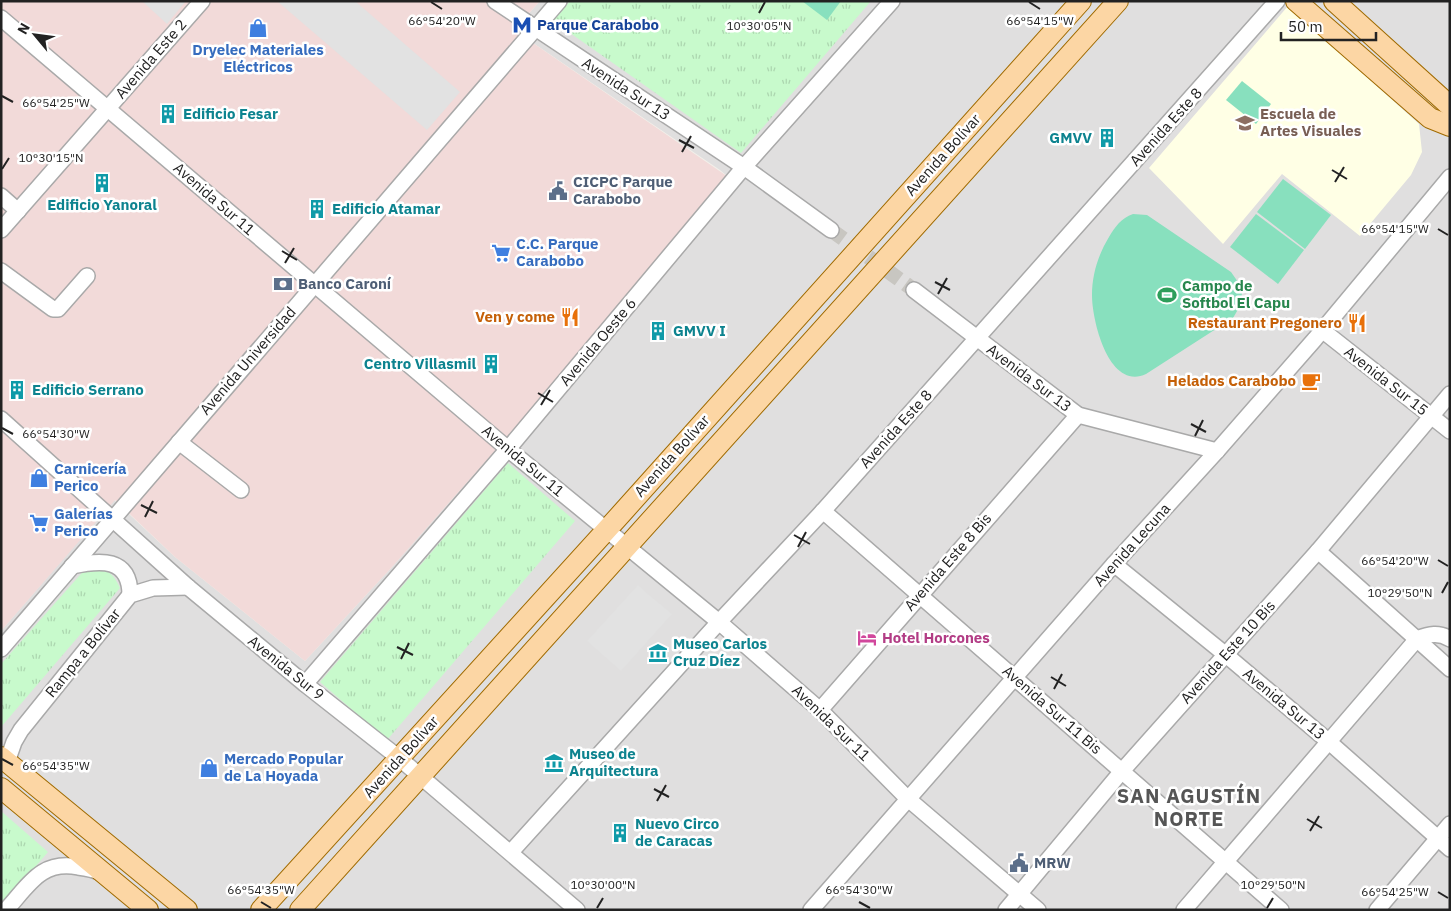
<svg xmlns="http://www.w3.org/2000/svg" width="1451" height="911" viewBox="0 0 1451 911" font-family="'IBM Plex Sans',sans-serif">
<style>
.residential{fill:#e0dfdf}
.commercial{fill:#f2dad9}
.education{fill:#ffffe5}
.park{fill:url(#park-tufts)}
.pitch{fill:#88e0be}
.parking{fill:#e2e2e2}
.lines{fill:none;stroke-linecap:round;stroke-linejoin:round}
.minor-tunnel{stroke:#c8c6c1;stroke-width:15;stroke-dasharray:15 8;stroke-linecap:butt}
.minor-casing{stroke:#a9a9a9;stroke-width:18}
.major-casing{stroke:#a06b00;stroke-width:22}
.minor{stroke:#fff;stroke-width:15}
.major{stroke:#fcd6a4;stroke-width:20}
.ticks{fill:none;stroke:#222;stroke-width:2}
.labels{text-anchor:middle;stroke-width:5;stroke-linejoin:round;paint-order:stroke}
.transit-label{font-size:15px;font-weight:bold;fill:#164399;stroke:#fff;text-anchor:start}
.shop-label{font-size:15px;font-weight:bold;fill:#366cbe;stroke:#fff;text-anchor:start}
.street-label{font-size:15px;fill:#222;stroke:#fff}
.culture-label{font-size:15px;font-weight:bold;fill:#0d838f;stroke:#fff;text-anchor:start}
.education-label{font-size:15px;font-weight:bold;fill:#785e54;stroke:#fff;text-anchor:start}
.service-label{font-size:15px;font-weight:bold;fill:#4e5e75;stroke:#fff;text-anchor:start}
.leisure-label{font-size:15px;font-weight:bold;fill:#27864d;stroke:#fff;text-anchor:start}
.food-label{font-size:15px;font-weight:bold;fill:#c56008;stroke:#fff;text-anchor:end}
.hotel-label{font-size:15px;font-weight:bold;fill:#b23c85;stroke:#fff;text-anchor:start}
.district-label{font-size:20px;font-weight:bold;letter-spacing:1px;fill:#555;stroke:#fff}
.ticks-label{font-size:12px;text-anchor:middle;fill:#222;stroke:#fff;stroke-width:5;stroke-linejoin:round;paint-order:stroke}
</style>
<defs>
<pattern id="park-tufts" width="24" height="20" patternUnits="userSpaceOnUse" patternTransform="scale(1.25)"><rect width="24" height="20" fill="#c8facc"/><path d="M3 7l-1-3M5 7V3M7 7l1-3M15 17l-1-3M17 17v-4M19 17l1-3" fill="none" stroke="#acd6af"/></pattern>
</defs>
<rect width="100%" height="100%" fill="#f2efe9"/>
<path class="residential" d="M540,1H1450V910H1V631L114,500L175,557L305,661L392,567L733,181L720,170L514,30Z"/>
<path class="commercial" d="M1,1H540L514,30L734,181L392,567L305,661L175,557L115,500L1,631Z"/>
<path class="education" d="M1288,6L1419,124L1422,152L1411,175L1360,236L1282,174L1223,244L1149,168Z"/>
<g class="park">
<path d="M570,1H871L741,153L553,21Z"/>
<path d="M508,463L575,521L387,740L320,682Z"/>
<path d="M88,566C106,570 112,570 120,588L1,727V664Z"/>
<path d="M1,811L48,852L1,907Z"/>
</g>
<g class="pitch">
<path d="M802,1H841L827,20Z"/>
<path d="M1242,81L1271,104L1256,124L1226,100Z"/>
<path d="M1283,179L1331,215L1305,249L1257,212Z"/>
<path d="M1133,214L1147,215L1231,272L1238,282L1242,293L1240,306L1233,318L1146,374C1109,391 1092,321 1092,295C1092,275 1098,255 1109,237C1115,227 1121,218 1133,214Z"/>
<path d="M1256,214L1304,250L1278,284L1230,247Z"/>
</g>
<g class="parking">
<path d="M142,1H186L167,24Z"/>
<path d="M277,1H355L460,92L427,130Z"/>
<path d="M638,585L649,595L672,614L621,671L587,641Z"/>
</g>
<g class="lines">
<path class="minor-tunnel" d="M831,230L914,290"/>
<g class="minor-casing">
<g id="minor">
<path d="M495,1L744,167L831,230"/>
<path d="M1,18L508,449L719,622L820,710L907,798L1038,910"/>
<path d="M1,196L18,211"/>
<path d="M1,230L202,1"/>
<path d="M1,271L53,309H58L87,276"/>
<path d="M914,290L1078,415L1217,451"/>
<path d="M1322,330L1450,431"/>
<path d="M1,419L188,587L305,684L399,758L577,910"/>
<path d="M179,442L241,490"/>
<path d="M823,511L1281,910"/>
<path d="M1318,551L1450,669"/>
<path d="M1114,564L1226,655L1328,741L1450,849"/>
<path d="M72,566C100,560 130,557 130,595"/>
<path d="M1,649L559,1"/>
<path d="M305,684L508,449L744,167L892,1"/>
<path d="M820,710L1078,415"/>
<path d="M7,762L14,742L21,730L130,595L153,588L188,587"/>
<path d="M511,852L719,622L823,511L1277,1"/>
<path d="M6,910C29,885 41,860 78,867C86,868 94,869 101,873"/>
<path d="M811,910L1114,564L1217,451L1315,339L1450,177"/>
<path d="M1006,910L1122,771L1318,551L1450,394"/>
<path d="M1184,910L1417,639C1429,634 1439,632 1450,639"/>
<path d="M1377,910L1450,824"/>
</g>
</g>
<g class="major-casing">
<g id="major">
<path d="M1296,1L1430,118L1450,126"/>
<path d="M1334,1L1450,106"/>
<path d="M1,757L187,910"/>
<path d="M1,788L148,910"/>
<path d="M261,910L621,514L1081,1"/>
<path d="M300,910L1118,1"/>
</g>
</g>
<use href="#minor" class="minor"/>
<use href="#major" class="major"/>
</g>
<path class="ticks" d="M431,2L442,9M1029,2L1040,9M759,13L765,2M2,96L13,102M679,140L694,148M682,152L691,136M2,169L9,158M1332,170L1347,179M1335,182L1344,167M1438,229L1448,235M282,251L297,260M285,263L294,248M935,282L950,290M938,294L947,278M538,393L553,402M541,405L550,390M1191,424L1206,432M2,428L13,434M1195,436L1203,420M141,505L157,513M145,517L153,501M794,535L810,544M798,547L806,532M1438,560L1448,566M1442,593L1448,582M397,647L413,655M401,659L409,643M1051,677L1066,686M1054,689L1062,674M2,759L13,765M654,789L669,797M657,801L666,785M1307,819L1322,828M1310,831L1319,816M1438,892L1448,898M261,902L271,908M859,902L870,908M597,908L603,898M1267,908L1273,898"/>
<defs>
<g id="metro-bare" transform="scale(1.5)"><path d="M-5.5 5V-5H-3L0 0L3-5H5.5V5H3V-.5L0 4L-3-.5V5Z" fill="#1a4fb4" stroke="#fff" stroke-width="2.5" paint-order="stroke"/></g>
<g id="shop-bare" transform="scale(1.5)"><path d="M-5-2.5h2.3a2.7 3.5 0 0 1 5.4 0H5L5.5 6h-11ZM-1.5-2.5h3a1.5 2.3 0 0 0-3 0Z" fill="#3f7fe0" stroke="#fff" stroke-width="2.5" paint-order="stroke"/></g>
<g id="building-bare" transform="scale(1.5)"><path d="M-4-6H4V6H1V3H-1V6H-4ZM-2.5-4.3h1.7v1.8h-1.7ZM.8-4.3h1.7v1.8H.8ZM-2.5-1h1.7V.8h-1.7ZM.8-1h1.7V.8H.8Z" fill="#0f9aa8" stroke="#fff" stroke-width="2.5" paint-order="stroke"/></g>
<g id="university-bare" transform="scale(1.5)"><path d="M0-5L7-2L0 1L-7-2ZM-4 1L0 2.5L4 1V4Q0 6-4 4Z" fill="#8d6e63" stroke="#fff" stroke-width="2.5" paint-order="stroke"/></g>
<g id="civic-bare" transform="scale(1.5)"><path d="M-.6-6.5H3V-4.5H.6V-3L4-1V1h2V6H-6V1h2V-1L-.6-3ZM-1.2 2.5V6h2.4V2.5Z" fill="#5c6f8a" stroke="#fff" stroke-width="2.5" paint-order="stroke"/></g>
<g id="supermarket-bare" transform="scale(1.5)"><path d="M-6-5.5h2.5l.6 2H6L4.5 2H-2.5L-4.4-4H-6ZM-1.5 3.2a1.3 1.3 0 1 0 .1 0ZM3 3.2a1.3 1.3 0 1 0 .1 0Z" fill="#3f7fe0" stroke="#fff" stroke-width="2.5" paint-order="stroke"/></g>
<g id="bank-bare" transform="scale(1.5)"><path d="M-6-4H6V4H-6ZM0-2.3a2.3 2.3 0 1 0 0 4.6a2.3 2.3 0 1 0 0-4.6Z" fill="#5c6f8a" stroke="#fff" stroke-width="2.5" paint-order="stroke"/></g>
<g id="stadium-bare" transform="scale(1.5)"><path d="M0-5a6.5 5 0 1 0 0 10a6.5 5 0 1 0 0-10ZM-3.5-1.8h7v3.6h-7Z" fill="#2e9e5b" stroke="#fff" stroke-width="2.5" paint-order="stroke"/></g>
<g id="restaurant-bare" transform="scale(1.5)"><path d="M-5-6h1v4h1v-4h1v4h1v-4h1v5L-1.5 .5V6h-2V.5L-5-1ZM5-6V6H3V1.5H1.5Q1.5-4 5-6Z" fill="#e8710a" stroke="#fff" stroke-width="2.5" paint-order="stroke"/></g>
<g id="cafe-bare" transform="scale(1.5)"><path d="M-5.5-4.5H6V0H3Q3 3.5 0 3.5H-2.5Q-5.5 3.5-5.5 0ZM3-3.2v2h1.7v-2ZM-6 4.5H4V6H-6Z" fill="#e8710a" stroke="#fff" stroke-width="2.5" paint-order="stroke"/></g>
<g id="hotel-bare" transform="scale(1.5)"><path d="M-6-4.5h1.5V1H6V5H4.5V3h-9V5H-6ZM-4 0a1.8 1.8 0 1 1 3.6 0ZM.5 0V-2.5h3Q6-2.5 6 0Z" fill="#d1479c" stroke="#fff" stroke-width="2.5" paint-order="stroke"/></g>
<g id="museum-bare" transform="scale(1.5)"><path d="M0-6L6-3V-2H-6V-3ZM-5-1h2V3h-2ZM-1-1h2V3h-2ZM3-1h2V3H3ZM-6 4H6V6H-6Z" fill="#0f9aa8" stroke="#fff" stroke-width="2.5" paint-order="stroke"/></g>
</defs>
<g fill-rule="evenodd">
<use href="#metro-bare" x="522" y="25"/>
<use href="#shop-bare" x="258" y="28"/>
<use href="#building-bare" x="168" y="114"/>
<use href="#university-bare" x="1245" y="123"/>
<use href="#building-bare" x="1107" y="138"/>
<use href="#building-bare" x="102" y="183"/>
<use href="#civic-bare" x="558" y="191"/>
<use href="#building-bare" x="317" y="209"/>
<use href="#supermarket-bare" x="501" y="253"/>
<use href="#bank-bare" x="283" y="284"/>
<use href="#stadium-bare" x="1167" y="295"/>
<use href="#restaurant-bare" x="570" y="317"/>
<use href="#restaurant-bare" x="1357" y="323"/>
<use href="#building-bare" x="658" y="331"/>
<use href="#building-bare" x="491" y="364"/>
<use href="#cafe-bare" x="1311" y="381"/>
<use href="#building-bare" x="17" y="390"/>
<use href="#shop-bare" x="39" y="478"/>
<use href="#supermarket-bare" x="39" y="523"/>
<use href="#hotel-bare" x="867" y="638"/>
<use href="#museum-bare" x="658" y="653"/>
<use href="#museum-bare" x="554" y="763"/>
<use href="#shop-bare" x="209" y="768"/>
<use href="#building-bare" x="620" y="833"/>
<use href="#civic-bare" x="1019" y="863"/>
</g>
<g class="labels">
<g class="transit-label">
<text x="537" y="30">Parque Carabobo</text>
</g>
<g class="shop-label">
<text x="258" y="55" text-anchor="middle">Dryelec Materiales<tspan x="258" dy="17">Eléctricos</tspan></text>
<text x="516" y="249">C.C. Parque<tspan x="516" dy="17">Carabobo</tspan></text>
<text x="54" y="474">Carnicería<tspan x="54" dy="17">Perico</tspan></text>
<text x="54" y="519">Galerías<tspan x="54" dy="17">Perico</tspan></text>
<text x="224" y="764">Mercado Popular<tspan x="224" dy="17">de La Hoyada</tspan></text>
</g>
<g class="street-label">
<text transform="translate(151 59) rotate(-49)" y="5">Avenida Este 2</text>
<text transform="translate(626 89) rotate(33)" y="5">Avenida Sur 13</text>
<text transform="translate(1166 127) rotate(-48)" y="5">Avenida Este 8</text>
<text transform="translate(943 155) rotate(-48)" y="5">Avenida Bolívar</text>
<text transform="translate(214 199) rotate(41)" y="5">Avenida Sur 11</text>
<text transform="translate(598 342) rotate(-50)" y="5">Avenida Oeste 6</text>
<text transform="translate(248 361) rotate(-49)" y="5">Avenida Universidad</text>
<text transform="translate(1029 378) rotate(37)" y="5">Avenida Sur 13</text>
<text transform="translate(1386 381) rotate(38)" y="5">Avenida Sur 15</text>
<text transform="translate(896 429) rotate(-48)" y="5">Avenida Este 8</text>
<text transform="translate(672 456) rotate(-48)" y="5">Avenida Bolívar</text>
<text transform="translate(523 461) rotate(40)" y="5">Avenida Sur 11</text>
<text transform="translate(1132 545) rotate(-48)" y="5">Avenida Lecuna</text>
<text transform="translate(948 562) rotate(-49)" y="5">Avenida Este 8 Bis</text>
<text transform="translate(1228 652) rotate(-48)" y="5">Avenida Este 10 Bis</text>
<text transform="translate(83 653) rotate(-51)" y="5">Rampa a Bolívar</text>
<text transform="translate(286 668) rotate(39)" y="5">Avenida Sur 9</text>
<text transform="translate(1284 704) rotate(40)" y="5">Avenida Sur 13</text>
<text transform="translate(1052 710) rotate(41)" y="5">Avenida Sur 11 Bis</text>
<text transform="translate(831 723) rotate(44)" y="5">Avenida Sur 11</text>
<text transform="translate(401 757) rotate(-48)" y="5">Avenida Bolívar</text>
</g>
<g class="culture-label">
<text x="183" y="119">Edificio Fesar</text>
<text x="1092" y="143" text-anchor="end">GMVV</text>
<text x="102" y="210" text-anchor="middle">Edificio Yanoral</text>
<text x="332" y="214">Edificio Atamar</text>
<text x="673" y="336">GMVV I</text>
<text x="476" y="369" text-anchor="end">Centro Villasmil</text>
<text x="32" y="395">Edificio Serrano</text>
<text x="673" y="649">Museo Carlos<tspan x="673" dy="17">Cruz Díez</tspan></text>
<text x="569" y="759">Museo de<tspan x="569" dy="17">Arquitectura</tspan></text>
<text x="635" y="829">Nuevo Circo<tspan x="635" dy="17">de Caracas</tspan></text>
</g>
<g class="education-label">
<text x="1260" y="119">Escuela de<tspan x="1260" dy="17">Artes Visuales</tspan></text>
</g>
<g class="service-label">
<text x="573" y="187">CICPC Parque<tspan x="573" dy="17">Carabobo</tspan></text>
<text x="298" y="289">Banco Caroní</text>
<text x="1034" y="868">MRW</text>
</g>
<g class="leisure-label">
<text x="1182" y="291">Campo de<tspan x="1182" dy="17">Softbol El Capu</tspan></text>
</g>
<g class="food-label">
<text x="555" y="322">Ven y come</text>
<text x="1342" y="328">Restaurant Pregonero</text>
<text x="1296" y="386">Helados Carabobo</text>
</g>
<g class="hotel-label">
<text x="882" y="643">Hotel Horcones</text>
</g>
<g class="district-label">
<text x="1189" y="803">SAN AGUSTÍN<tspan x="1189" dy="23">NORTE</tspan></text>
</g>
</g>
<g class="ticks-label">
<text x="442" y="25">66°54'20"W</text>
<text x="1040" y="25">66°54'15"W</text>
<text x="759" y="30">10°30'05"N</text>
<text x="56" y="107">66°54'25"W</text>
<text x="51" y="162">10°30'15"N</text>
<text x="1395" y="233">66°54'15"W</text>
<text x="56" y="438">66°54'30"W</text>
<text x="1395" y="565">66°54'20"W</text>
<text x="1400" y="597">10°29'50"N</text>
<text x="56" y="770">66°54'35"W</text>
<text x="603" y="889">10°30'00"N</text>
<text x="1273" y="889">10°29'50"N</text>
<text x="261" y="894">66°54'35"W</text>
<text x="859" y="894">66°54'30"W</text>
<text x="1395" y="896">66°54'25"W</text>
</g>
<rect width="1451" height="911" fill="none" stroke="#222222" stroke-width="5"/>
<g transform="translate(35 35) rotate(299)" stroke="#ffffff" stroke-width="4" paint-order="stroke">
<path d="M0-4L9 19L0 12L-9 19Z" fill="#222222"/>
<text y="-8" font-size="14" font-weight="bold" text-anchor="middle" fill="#222222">N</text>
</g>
<path d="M1281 32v8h95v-8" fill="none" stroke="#222222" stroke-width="2.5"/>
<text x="1288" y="32" font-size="15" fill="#222222" stroke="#ffffff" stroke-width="4" paint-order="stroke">50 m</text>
</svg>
